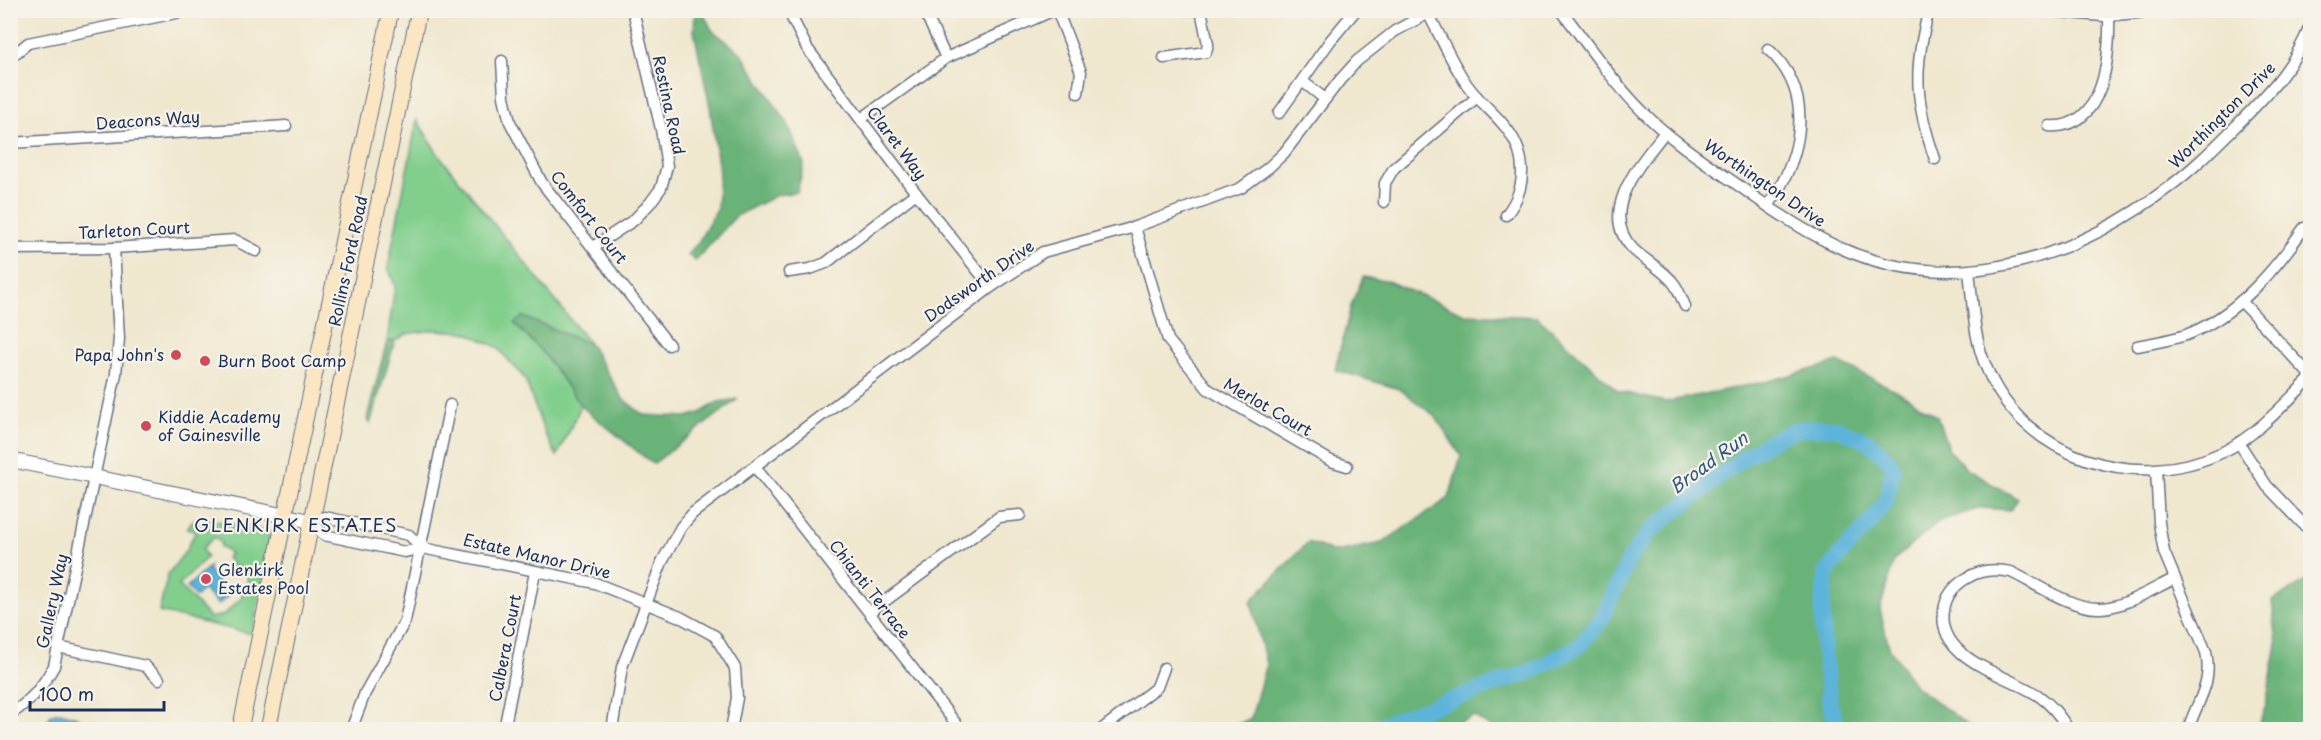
<svg xmlns="http://www.w3.org/2000/svg" width="2321" height="740" viewBox="0 0 2321 740" font-family="'Playpen Sans',sans-serif">
<style>
.green{fill:#82cf8d;stroke:#4e7f76;stroke-width:1.5;fill-rule:evenodd}
.forest{fill:#69b278;stroke:#42706b;stroke-width:1.5}
.water{fill:#5db4da;stroke:#3c729c;stroke-width:1.5}
.lines{fill:none;stroke-linecap:round;stroke-linejoin:round}
.river{stroke:#5db4da;stroke-width:16}
.minor-casing{stroke:#656f85;stroke-width:13}
.tertiary-casing{stroke:#656f85;stroke-width:16}
.secondary-casing{stroke:#656f85;stroke-width:17}
.minor{stroke:#fff;stroke-width:10}
.tertiary{stroke:#fff;stroke-width:14}
.secondary{stroke:#fbe6c4;stroke-width:15}
.poi-dot{fill:#d1495b;stroke:#f7f3e8;stroke-width:2}
.labels{text-anchor:middle;stroke-width:4.5;stroke-linejoin:round;paint-order:stroke}
.street-label{font-size:16px;fill:#1b2f5e;stroke:#f7f3e8}
.poi-label{font-size:16px;fill:#1b2f5e;stroke:#f7f3e8;text-anchor:start}
.water-label{font-size:18px;font-style:italic;fill:#2f5783;stroke:#f7f3e8}
.neighbourhood-label{font-size:18px;letter-spacing:1.5px;fill:#1b2f5e;stroke:#f7f3e8}
</style>
<rect width="100%" height="100%" fill="#f7f3e8"/>
<filter id="ink" filterUnits="userSpaceOnUse"><feTurbulence type="fractalNoise" baseFrequency=".0167" numOctaves="2"/><feDisplacementMap in="SourceGraphic" scale="12" xChannelSelector="R" yChannelSelector="G"/><feConvolveMatrix kernelMatrix="1 2 1 2 8 2 1 2 1" color-interpolation-filters="sRGB"/></filter>
<filter id="wash" filterUnits="userSpaceOnUse"><feTurbulence type="fractalNoise" baseFrequency=".008" numOctaves="4" result="noise"/><feDisplacementMap in="SourceGraphic" scale="24" xChannelSelector="R" yChannelSelector="G"/><feGaussianBlur stdDeviation="1.35" result="paint"/><feColorMatrix in="noise" values="0 0 0 0 0 0 0 0 0 0 0 0 0 0 0 0 0 1.4 0 .05"/><feComposite in="paint" operator="in"/></filter>
<g filter="url(#wash)">
<rect width="100%" height="100%" fill="#efe7ce"/>
<g class="green">
<path d="M417,120L438,154L590,344L523,317L524,333L544,354L581,406L557,456L545,434L525,379L497,347L465,332L434,330L406,334L395,341H387L395,286L388,267Z"/>
<path d="M199,517L260,530L270,537L271,546L252,634L159,612L168,574L185,552L196,531L187,529L192,521ZM213,538H216L221,543L220,546L222,549L224,548L230,554L227,558L232,563L229,566C232,567 236,567 239,568C252,571 248,586 242,593V597L224,615L210,618L179,585L207,557L202,549Z"/>
</g>
<g class="forest">
<path d="M695,11H702L712,30L741,53L788,124L804,164L797,192L777,195L736,216L695,261L688,254L697,244L717,209L719,172L710,107L694,31Z"/>
<path d="M1363,277L1385,280L1465,314L1537,317L1618,391L1665,402L1769,381L1838,362L1899,392L1937,416L1948,448L1966,469L2018,499L2010,510L1982,508L1939,521L1894,560L1880,609L1889,647L1915,686L1973,729L1494,730L1474,716L1443,729H1229L1251,718L1266,664L1251,601L1308,542L1335,552L1382,543L1449,498L1461,456L1435,416L1399,389L1335,370L1351,306Z"/>
<path d="M523,317L590,344L623,399L644,415L686,417L700,413L718,402L738,399L653,464L581,406L544,354L514,323Z"/>
<path d="M387,341H395L370,424L367,418Z"/>
<path d="M2310,579V729H2258L2266,704L2277,644L2272,601Z"/>
</g>
<g class="water">
<path d="M209,567V571L230,593L218,605L203,589L196,597L187,587Z"/>
<path d="M60,712L77,717L96,729H57L48,719L52,714Z"/>
</g>
<g class="lines">
<g class="river">
<path d="M1367,730L1532,671L1579,646L1601,620L1629,559L1649,532L1746,456L1778,437L1798,429L1818,428H1837L1869,442L1889,460L1893,469L1886,501L1868,526L1846,548L1827,572L1822,607L1823,644L1830,704L1838,730"/>
<path d="M2304,730L2310,717"/>
</g>
</g>
</g>
<g filter="url(#ink)">
<g class="lines">
<g class="minor-casing">
<g id="minor">
<path d="M788,10L807,48L916,193L991,287"/>
<path d="M924,10L946,58"/>
<path d="M1057,10L1081,72L1078,93"/>
<path d="M1561,10C1588,45 1613,82 1644,113C1673,142 1708,164 1742,188C1772,210 1803,231 1838,247C1953,299 2073,260 2169,187C2193,169 2214,148 2235,127C2266,96 2294,68 2310,26"/>
<path d="M1929,10C1913,69 1915,102 1935,159"/>
<path d="M2038,10L2103,16L2171,10"/>
<path d="M1428,13C1441,37 1452,64 1468,86C1478,100 1491,110 1502,123C1527,151 1529,186 1506,215"/>
<path d="M10,58L28,43L191,10"/>
<path d="M1164,58L1206,52L1208,44L1201,10"/>
<path d="M502,61L504,97L510,122L542,183L669,345"/>
<path d="M1302,81L1325,99"/>
<path d="M1279,113L1330,41L1356,10"/>
<path d="M861,119L946,58L1054,10"/>
<path d="M2049,126C2105,130 2110,55 2109,16"/>
<path d="M1665,132C1642,162 1596,211 1633,249C1645,261 1665,270 1675,285C1679,291 1682,299 1685,306"/>
<path d="M10,143L286,126"/>
<path d="M1384,202L1385,183L1394,168L1477,97"/>
<path d="M1768,206C1802,158 1817,94 1768,49"/>
<path d="M1135,227L1168,340L1208,389L1331,461L1347,466"/>
<path d="M593,247L634,220L650,203L661,188L667,166L661,129L633,10"/>
<path d="M10,249L114,248L235,240L256,251"/>
<path d="M1969,271C1973,303 1973,338 1987,369C2025,459 2137,493 2223,452C2257,435 2283,405 2310,379"/>
<path d="M789,272L810,269L826,263L916,193"/>
<path d="M2241,301L2310,375"/>
<path d="M2137,346C2154,343 2170,340 2186,335C2236,316 2274,271 2304,228"/>
<path d="M2239,443L2267,486L2305,526"/>
<path d="M755,467L961,730"/>
<path d="M2156,470L2159,523L2164,552L2206,652C2213,685 2197,700 2188,730"/>
<path d="M422,548L409,535L325,517L311,521L324,535L405,552L422,548L595,583L680,617L715,636L735,668L737,698L731,730"/>
<path d="M870,612L999,517L1020,515"/>
<path d="M58,647L145,666L159,679"/>
<path d="M10,715C31,700 41,689 54,666L116,374L119,338L114,248"/>
<path d="M351,730L365,693L405,621L450,405"/>
<path d="M504,730L535,572"/>
<path d="M612,730L622,667L662,562L681,527L693,513L991,287L1043,252L1135,227L1241,188L1268,168L1284,153L1340,80L1357,61L1395,31L1434,10"/>
<path d="M1101,730L1157,687L1164,668"/>
<path d="M2069,730C2061,717 2052,705 2039,696C2007,674 1936,660 1944,610C1946,596 1955,585 1967,578C1981,569 1996,569 2011,572C2036,584 2074,610 2101,608C2125,607 2152,589 2174,579"/>
</g>
</g>
<g class="tertiary-casing">
<path id="tertiary" d="M10,460L311,521"/>
</g>
<g class="secondary-casing">
<g id="secondary">
<path d="M240,730L391,10"/>
<path d="M268,730L419,10"/>
</g>
</g>
<use href="#minor" class="minor"/>
<use href="#tertiary" class="tertiary"/>
<use href="#secondary" class="secondary"/>
</g>
</g>
<g class="poi-dot">
<circle cx="176" cy="355" r="6"/>
<circle cx="205" cy="361" r="6"/>
<circle cx="146" cy="426" r="6"/>
<circle cx="206" cy="579" r="6"/>
</g>
<g class="labels">
<g class="street-label">
<text transform="translate(669 105) rotate(78)" y="6">Restina Road</text>
<text transform="translate(2222 115) rotate(-45)" y="6">Worthington Drive</text>
<text transform="translate(148 120) rotate(-4)" y="6">Deacons Way</text>
<text transform="translate(897 143) rotate(53)" y="6">Claret Way</text>
<text transform="translate(1765 183) rotate(34)" y="6">Worthington Drive</text>
<text transform="translate(589 217) rotate(52)" y="6">Comfort Court</text>
<text transform="translate(134 230) rotate(-3)" y="6">Tarleton Court</text>
<text transform="translate(348 261) rotate(-78)" y="6">Rollins Ford Road</text>
<text transform="translate(979 281) rotate(-35)" y="6">Dodsworth Drive</text>
<text transform="translate(1268 407) rotate(30)" y="6">Merlot Court</text>
<text transform="translate(537 556) rotate(13)" y="6">Estate Manor Drive</text>
<text transform="translate(870 589) rotate(52)" y="6">Chianti Terrace</text>
<text transform="translate(52 601) rotate(-78)" y="6">Gallery Way</text>
<text transform="translate(505 648) rotate(-79)" y="6">Calbera Court</text>
</g>
<g class="poi-label">
<text x="164" y="361" text-anchor="end">Papa John's</text>
<text x="217" y="367">Burn Boot Camp</text>
<text x="158" y="423">Kiddie Academy<tspan x="158" dy="18">of Gainesville</tspan></text>
<text x="218" y="576">Glenkirk<tspan x="218" dy="18">Estates Pool</tspan></text>
</g>
<g class="water-label">
<text transform="translate(1709 463) rotate(-36)" y="6">Broad Run</text>
</g>
<g class="neighbourhood-label">
<text x="296" y="532">GLENKIRK ESTATES</text>
</g>
</g>
<rect width="2321" height="740" fill="none" stroke="#f7f3e8" stroke-width="36"/>
<path d="M30 701v9h134v-9" fill="none" stroke="#1b2f5e" stroke-width="3"/>
<text x="39" y="701" font-size="18" fill="#1b2f5e" stroke="#f7f3e8" stroke-width="4.5" paint-order="stroke">100 m</text>
</svg>
